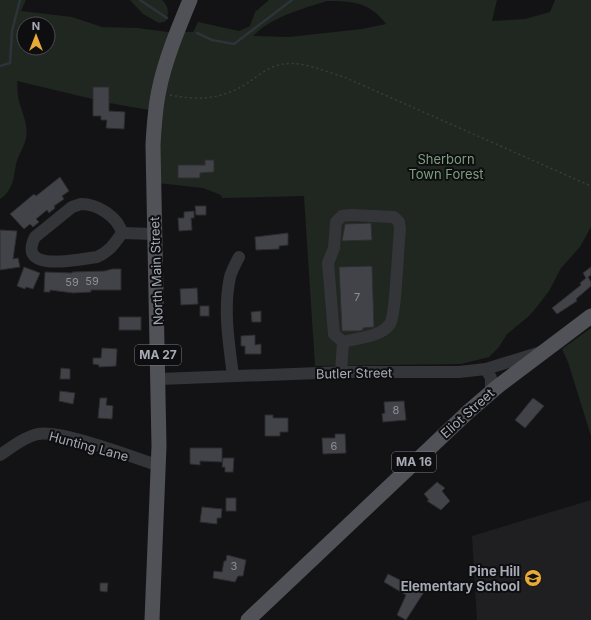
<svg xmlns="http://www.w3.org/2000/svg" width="591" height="620" viewBox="0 0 591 620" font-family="Inter,sans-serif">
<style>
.built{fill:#1f1f21}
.green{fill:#1f2720;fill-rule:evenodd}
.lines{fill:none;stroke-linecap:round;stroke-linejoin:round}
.stream{stroke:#2c343a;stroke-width:2.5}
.building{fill:#424348;stroke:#2d2d30}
.path{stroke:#3a3c40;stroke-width:1.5;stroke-dasharray:2 3;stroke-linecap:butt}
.minor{stroke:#343539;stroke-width:12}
.major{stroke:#505258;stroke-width:15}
.labels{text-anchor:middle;stroke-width:4;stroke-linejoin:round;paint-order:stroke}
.number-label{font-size:11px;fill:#8c9099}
.shield{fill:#0e0e10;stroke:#787b83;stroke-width:1}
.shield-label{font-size:12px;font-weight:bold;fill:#a5aab4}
.park-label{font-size:13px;fill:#7d9e7f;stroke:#0e0e10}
.street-label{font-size:13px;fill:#a5aab4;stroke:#0e0e10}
.poi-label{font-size:13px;font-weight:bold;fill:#a5aab4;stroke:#0e0e10;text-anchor:end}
</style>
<rect width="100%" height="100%" fill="#131315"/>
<path class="built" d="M591,500V620H477L472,536Z"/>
<g class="green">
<path d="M0,0H26L21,11L72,17L102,27L137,28L168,32H193L198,22L239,31L250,26L255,12L269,0H497L492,21L525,19L550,12L555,0H591V227L580,247L561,268L549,291L536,308L529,316L507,334L499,347L489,357L461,364L315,366L304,196L222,198L221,195L203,188L158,183L149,110L109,103L17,81C18,86 17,91 18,96C20,110 29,123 26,138C24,148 18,155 16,164C14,177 13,191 0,199ZM327,1C352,1 370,2 386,24L362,29L289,37L253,36C272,17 301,9 327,1ZM24,24H48V48H24Z"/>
<path d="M130,0H162C169,7 169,12 166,21L159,23L143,14Z"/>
<path d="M591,328V436L568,362L562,349Z"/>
</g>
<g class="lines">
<g class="stream">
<path d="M140,0L167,18"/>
<path d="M197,33L212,40L234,44L292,0"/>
<path d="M0,66L10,63L12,31L20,0"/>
</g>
</g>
<g class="building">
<path d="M93,87H109V111L125,112L124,129L106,128L107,120H101V116H93Z"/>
<path d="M205,160H214V172L200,173V178H178V165H205Z"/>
<path d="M60,177L69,191L62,196L64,199L54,206L55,208L49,213L47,210L36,219L39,222L33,227L30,224L24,229L10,214L34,194L36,196Z"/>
<path d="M195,206H206V215H196Z"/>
<path d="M194,211V218H191L192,230L179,231L178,218H184V212Z"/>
<path d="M371,223L372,240L342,241L345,224Z"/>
<path d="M0,230L17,231L13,259L18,258L20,267L0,270Z"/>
<path d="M288,233V245L279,246V249L256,250L255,237Z"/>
<path d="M372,266L374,327L363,328V330L359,331H342L339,267Z"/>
<path d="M24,267L40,273L33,289L26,287L25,289L17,286Z"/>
<path d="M591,267V275L588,277L591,282V286L576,299L577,301L557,314L552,308L581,285L580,283L586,278L583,273Z"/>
<path d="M112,269H121V290H91V292L73,293L50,290V292H44L45,272L72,273V272L105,271Z"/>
<path d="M197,288L198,304L181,305L180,289Z"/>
<rect x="200" y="306" width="9" height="10"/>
<path d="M261,311V322H252L251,312Z"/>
<rect x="119" y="317" width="22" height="13"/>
<path d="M255,335V345L261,344V354H245V346H241V336Z"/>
<path d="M102,348L117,349L116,366L99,367V365L93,364V358H101Z"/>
<path d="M61,368L70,369V379H60Z"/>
<path d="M60,391L75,393L73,404L59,401Z"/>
<path d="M100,398H107L106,405L113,406L112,419L98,418Z"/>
<path d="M533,398L544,406L525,428L515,420Z"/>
<path d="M404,401L406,420L383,422L382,414L385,413L384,402Z"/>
<path d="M265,415H273V418H288V432H280V436H265Z"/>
<path d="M335,434H345L346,453L323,454L322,438H335Z"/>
<path d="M190,448H222V462L200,461V465L190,464Z"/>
<path d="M223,458H234L233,472H225V467H222Z"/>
<path d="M437,482L445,488L442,491L450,501L441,510L427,501L429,500L424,494Z"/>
<rect x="226" y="498" width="10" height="13"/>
<path d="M202,507L222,509L221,518H217V524L200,522Z"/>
<path d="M227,555L246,560L243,576H238L235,582L213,578L214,571L222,572L224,561H226Z"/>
<path d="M388,574L424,592L406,620L397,615L406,595L384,582Z"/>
<path d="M100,583H108L107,592L100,591Z"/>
</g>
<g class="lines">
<path class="path" d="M170,95C199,101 224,99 249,82C259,75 271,65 284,64C303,61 326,72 344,77L591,186"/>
<g class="minor">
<path d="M81,204C98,204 118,217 122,233C115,243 109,252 97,257C80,259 16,274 35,237L72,207Z"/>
<path d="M122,233L154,234"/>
<path d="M486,369L491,378V392"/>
<path d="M341,373L343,342C357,338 381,337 390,324C396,315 398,244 400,229L399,222L394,217L351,215L342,216L336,222L334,248L328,263L334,334L343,342"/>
<path d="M233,376C229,343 223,310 230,277C232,270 236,263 239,257"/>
<path d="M159,379L345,372H459L486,369L541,352"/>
<path d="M0,455C12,447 24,437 38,434C62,430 133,457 159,466"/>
</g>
<g class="major">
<path d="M152,620L159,446L153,145C154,127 155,108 159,90C165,60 178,29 190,0"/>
<path d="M248,620L468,412L497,387L591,316"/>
</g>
</g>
<defs>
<g id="school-disc" transform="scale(0.9)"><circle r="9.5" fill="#e8ab38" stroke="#0e0e10"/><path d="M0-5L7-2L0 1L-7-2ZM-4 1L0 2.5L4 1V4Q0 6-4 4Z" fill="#111"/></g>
</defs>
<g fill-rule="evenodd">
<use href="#school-disc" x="533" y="578"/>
</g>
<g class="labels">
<g class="number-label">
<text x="92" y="285">59</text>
<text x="72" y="286">59</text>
<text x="357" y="301">7</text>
<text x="396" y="414">8</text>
<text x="334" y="450">6</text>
<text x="234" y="570">3</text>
</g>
<g class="shield">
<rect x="135" y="345" width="46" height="20" rx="3"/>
<rect x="392" y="452" width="44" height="20" rx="3"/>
</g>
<g class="shield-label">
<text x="158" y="359">MA 27</text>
<text x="414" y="466">MA 16</text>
</g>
<g class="park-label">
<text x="446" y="164">Sherborn<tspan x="446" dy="15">Town Forest</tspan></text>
</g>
<g class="street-label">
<text transform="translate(156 271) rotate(-92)" y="5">North Main Street</text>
<text transform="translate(354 373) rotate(-1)" y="5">Butler Street</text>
<text transform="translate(467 413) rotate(-42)" y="5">Eliot Street</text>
<text transform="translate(89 446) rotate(15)" y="5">Hunting Lane</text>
</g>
<g class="poi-label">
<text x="520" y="576">Pine Hill<tspan x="520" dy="15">Elementary School</tspan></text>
</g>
</g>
<g transform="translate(36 36)"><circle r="19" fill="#0e0e10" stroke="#4a4c52"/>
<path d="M0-3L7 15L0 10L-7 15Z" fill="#e8ab38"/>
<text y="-6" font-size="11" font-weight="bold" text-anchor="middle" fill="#a5aab4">N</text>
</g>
</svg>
